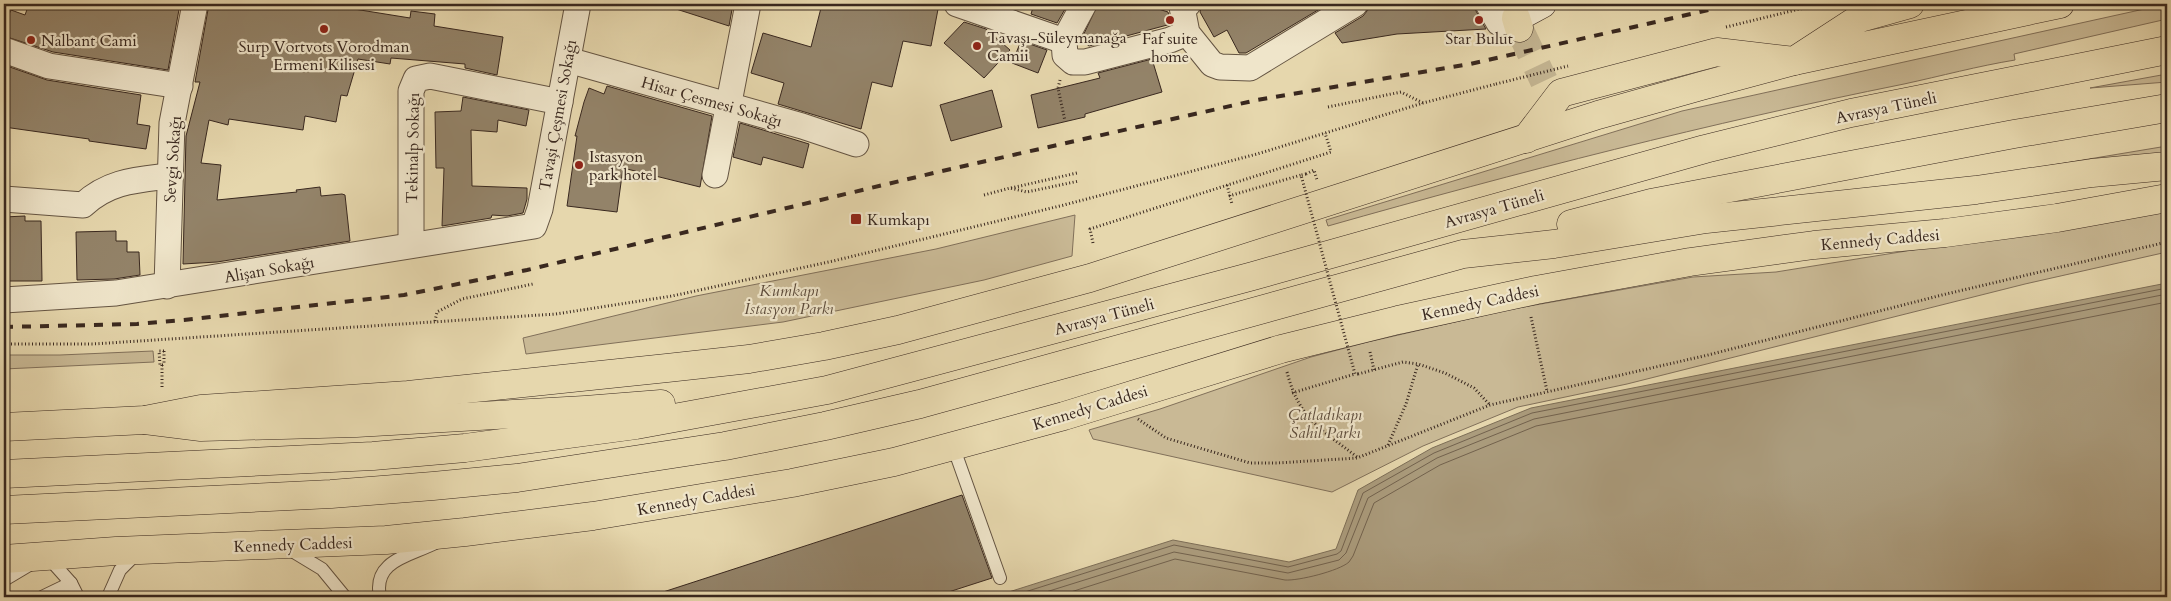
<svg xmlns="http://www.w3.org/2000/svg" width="2171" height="601" viewBox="0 0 2171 601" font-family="Cardo,serif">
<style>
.green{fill:#c9b995;stroke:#81705a}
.water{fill:#ab9c7d;stroke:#7d6e57}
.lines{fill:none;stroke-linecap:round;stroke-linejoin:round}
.shore{stroke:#72624e;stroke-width:1}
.building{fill:#938369;stroke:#39281f}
.primary-tunnel{stroke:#c3b491;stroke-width:28;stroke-dasharray:28 14;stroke-linecap:butt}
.lane-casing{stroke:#645442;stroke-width:14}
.street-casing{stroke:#645442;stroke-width:27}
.secondary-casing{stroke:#39281f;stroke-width:29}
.primary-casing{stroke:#39281f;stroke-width:29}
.highway-casing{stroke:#39281f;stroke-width:29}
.path{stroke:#39281f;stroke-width:3;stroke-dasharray:1 2.5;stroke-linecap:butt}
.lane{stroke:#efe5ca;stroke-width:12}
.street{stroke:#efe5ca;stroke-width:25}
.secondary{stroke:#efe5ca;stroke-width:28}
.primary{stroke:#e6d7ad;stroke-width:28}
.highway{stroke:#e6d7ad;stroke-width:28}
.rail{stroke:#39281f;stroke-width:4;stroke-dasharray:9 9;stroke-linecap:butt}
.path-bridge{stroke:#39281f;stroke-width:3;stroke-dasharray:1 2.5;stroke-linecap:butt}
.poi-dot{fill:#8f2418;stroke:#efe5ca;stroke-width:2}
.labels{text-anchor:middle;stroke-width:4.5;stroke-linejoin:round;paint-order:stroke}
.poi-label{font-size:16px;fill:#39281f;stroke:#efe5ca;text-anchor:start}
.street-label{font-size:16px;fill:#39281f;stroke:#efe5ca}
.park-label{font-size:16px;font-style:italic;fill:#5d4c3c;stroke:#efe5ca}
</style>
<rect width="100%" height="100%" fill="#e6d7ad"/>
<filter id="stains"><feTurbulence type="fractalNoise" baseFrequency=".004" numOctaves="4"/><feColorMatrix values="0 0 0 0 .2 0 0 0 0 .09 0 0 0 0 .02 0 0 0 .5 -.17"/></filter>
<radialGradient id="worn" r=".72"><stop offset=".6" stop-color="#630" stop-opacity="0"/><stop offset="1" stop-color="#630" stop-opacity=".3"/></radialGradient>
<g class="green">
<path d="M2167,4V19L2014,54L2015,60C1978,66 1941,76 1904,84C1710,123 1518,172 1328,226L1326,220L1682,111Z"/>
<path d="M2167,74V82L2090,88Z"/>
<path d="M2167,146V154L2035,168Z"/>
<path d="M2167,209V252L2025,284L1627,384L1518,407L1423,446L1332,492L1093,439L1089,430L1160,409L1311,357L1368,342L1507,310L1693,277L1776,272Z"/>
<path d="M1075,215L1072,256L984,280L783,322L526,354L523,338L696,296L936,249Z"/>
<path d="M153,351L154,362L4,369V355H60Z"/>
</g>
<path class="water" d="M2167,283V597H993L1173,540L1289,562L1336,549L1358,490L1432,448L1531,408Z"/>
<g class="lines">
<g class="shore">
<path d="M1009,597L1174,545L1288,567L1337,554L1341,551L1363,493L1434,453L1532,413L2167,288"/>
<path d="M1030,597L1174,552L1288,573L1339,560L1346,553L1368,498L1437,458L1534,419L2167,294"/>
<path d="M1055,597L1175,559L1285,580C1298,581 1339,571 1349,562L1353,556L1374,503L1440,465L1536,426L2167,302"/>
</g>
</g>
<g class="building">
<path d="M29,4H180L168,70L53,52L4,36V25L11,10L25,15Z"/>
<path d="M209,4H323L410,18L411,11L435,14L434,26L503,37L497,75L465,68V64L391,58L390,64L358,59L347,96L341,95L336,122L305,116L303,130L229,119L228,125L209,120L201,163L221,165L217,200L297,192L296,190L320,187L321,196L342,194L345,195L350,241L217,262L183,264L186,136L200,82H195Z"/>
<path d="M674,4H733L729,26L673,8Z"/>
<path d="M822,4H939L931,46L903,41L892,87L872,82L861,129L778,104L784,83L751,73L763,33L811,47Z"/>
<path d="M1034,4H1068L1057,23L1031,14Z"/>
<path d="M1098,4H1142L1168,12L1171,24L1089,46L1081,40Z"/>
<path d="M1202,4H1328L1246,53H1239L1227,30L1214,37L1200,12Z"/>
<path d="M1369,4H1474L1476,11L1486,29L1397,34L1342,43L1335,33L1363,16L1367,11Z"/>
<path d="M964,22L986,29L1010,50L984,78L944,43Z"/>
<path d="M1021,41L1047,50L1038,73L1012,63Z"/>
<path d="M1152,59L1162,92L1085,114V117L1038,128L1031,95L1100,78L1098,73Z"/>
<path d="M4,65L47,80L141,95L137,124L150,126L146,149L89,141V139L4,127Z"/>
<path d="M607,86L712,116L700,187L623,168L617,212L567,206L577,136H575L584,102L589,88L604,94Z"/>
<path d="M992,90L1002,127L951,141L940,105Z"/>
<path d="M463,97L529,110L526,126L498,120L497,132L471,130L472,186L527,188V199L523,213L507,216L492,215L491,218L442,226L444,168H436L435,112L461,111Z"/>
<path d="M740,123L809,144L803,168L763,157L761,165L733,157Z"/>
<path d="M25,216V221H41L42,281H4V217Z"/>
<path d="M116,231V241H127V252H139L140,275L114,279L77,280L76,232Z"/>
<path d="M962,495L992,578L933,597H658L657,594Z"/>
</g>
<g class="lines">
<path class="primary-tunnel" d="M1519,28L1544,81"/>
<g class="lane-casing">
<g id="lane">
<path d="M953,446L1000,578"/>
<path d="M289,549L322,569L345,597"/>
<path d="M4,580L46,555L71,583L78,597"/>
<path d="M42,597L71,583"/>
<path d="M108,597L120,570L136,554"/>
<path d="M380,597C372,559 412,556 437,542"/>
</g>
</g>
<g class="street-casing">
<g id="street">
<path d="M957,4L1064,41"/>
<path d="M1188,4L1182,7L1187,33L1212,64L1220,67L1250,68L1355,4"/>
<path d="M1488,4L1499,23L1516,18"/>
<path d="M1064,41L1065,55L1073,62H1085L1170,40L1187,33"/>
<path d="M1064,41L1084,4"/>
<path d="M4,50L49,66L180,86"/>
<path d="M568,60L802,126L856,144"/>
<path d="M715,175L748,4"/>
<path d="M4,199L83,205C109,181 136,180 169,176"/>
<path d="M411,245V91L416,79L430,76L560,102"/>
<path d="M167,286L172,123L195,4"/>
<path d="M4,300L116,293L534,226L540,209L578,4"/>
</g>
</g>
<g class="secondary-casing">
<path id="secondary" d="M1516,18L1542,4"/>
</g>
<g class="primary-casing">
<g id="primary">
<path d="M1516,18L1519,28"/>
<path d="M1526,139L1561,93L1717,52L1794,61L1860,18L1910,4"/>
<path d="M4,427L145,420L201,409L408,395L667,368L749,359L824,346L898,330L1090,278L1598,115L1701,86L1794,61L2060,4"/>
<path d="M4,559L116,551L386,540L465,532L593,516L792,483L894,462L1064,416L1281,349L1398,320L1536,290L1690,262L1814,245L1945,233L2057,218L2167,198"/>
</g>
</g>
<g class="highway-casing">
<g id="highway">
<path d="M1571,224L1651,203L2014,134L2167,108"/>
<path d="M145,420L201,427L356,423L585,410L661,404"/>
<path d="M4,474L373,456L465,448L636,425L827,390L1253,276L1705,149L1851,113L2167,50"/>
<path d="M4,510L331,494L433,486L517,478L725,446L825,426L920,404L1463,254L1554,244L1706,219L1976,190L2092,173L2167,166"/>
</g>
</g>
<g class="path">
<path d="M1726,27L1820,4"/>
<path d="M1060,80L1058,88L1065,121"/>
<path d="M1328,107L1401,92L1423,103"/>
<path d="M1306,174L1314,170L1317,180"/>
<path d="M1227,185L1232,204"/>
<path d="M1011,188L1077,173"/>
<path d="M984,195L1010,188L1027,192L1079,181"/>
<path d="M1229,196L1301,175"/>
<path d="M1093,243L1090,229L1331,152L1325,133"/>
<path d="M1531,317L1547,391"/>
<path d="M435,321L437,312L462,299L533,284"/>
<path d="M4,344H93L556,314L672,296L833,261L1064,205L1257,154L1423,103L1496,84"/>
<path d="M164,351V365"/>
<path d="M1370,352L1374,370"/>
<path d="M162,365V389"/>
<path d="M163,365H160L159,351H164"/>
<path d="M1287,372C1299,419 1321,429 1357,457"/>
<path d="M1358,374L1403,362L1418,364L1445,373L1474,388L1490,405"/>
<path d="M1292,393L1355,374"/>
<path d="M1138,419L1166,438L1250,463H1277L1357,458L1490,405L1708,355L1942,295L2167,242"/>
<path d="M1388,445L1406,404L1418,364"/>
</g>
<use href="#lane" class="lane"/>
<use href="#street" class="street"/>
<use href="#secondary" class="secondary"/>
<use href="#primary" class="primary"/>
<use href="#highway" class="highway"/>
<path class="rail" d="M4,327L137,324L184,320L404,295L527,270L942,171L1257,100L1470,64L1735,4"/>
<g class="path-bridge">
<path d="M1496,84L1568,66"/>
<path d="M1306,174L1301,175L1355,374H1358"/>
</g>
</g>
<g class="poi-dot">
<circle cx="1170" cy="20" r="5"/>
<circle cx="1479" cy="20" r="5"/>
<circle cx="324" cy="29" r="5"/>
<circle cx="31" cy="40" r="5"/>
<circle cx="977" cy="46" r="5"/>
<circle cx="579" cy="165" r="5"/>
<rect x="850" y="213" width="12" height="12" rx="2.5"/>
</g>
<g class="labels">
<g class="poi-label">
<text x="987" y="43">Tavaşı-Süleymanağa<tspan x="987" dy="18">Camii</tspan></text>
<text x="1170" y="44" text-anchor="middle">Faf suite<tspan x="1170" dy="18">home</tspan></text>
<text x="1479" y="44" text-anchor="middle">Star Bulut</text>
<text x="41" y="46">Nalbant Cami</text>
<text x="324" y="52" text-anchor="middle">Surp Vortvots Vorodman<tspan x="324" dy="18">Ermeni Kilisesi</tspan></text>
<text x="589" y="162">Istasyon<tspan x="589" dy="18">park hotel</tspan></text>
<text x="867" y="225">Kumkapı</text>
</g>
<g class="street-label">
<text transform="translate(712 101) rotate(16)" y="6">Hisar Çesmesi Sokağı</text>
<text transform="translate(1886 107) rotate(-12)" y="6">Avrasya Tüneli</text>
<text transform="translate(557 115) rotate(-80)" y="6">Tavaşi Çeşmesi Sokağı</text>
<text transform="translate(412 148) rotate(-89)" y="6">Tekinalp Sokağı</text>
<text transform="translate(172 159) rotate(-86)" y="6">Sevgi Sokağı</text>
<text transform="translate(1494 208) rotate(-16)" y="6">Avrasya Tüneli</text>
<text transform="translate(1880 239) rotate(-5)" y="6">Kennedy Caddesi</text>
<text transform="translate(269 269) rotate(-10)" y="6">Alişan Sokağı</text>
<text transform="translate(1480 302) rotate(-12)" y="6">Kennedy Caddesi</text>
<text transform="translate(1104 316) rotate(-15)" y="6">Avrasya Tüneli</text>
<text transform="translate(1090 407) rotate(-17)" y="6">Kennedy Caddesi</text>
<text transform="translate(696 499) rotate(-10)" y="6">Kennedy Caddesi</text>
<text transform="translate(293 544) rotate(-2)" y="6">Kennedy Caddesi</text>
</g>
<g class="park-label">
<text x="789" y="296">Kumkapı<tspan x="789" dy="18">İstasyon Parkı</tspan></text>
<text x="1325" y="420">Çatladıkapı<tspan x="1325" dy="18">Sahil Parkı</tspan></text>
</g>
</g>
<rect width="2171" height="601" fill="none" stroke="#e6d7ad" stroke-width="20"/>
<rect x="5" y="5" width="2161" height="591" fill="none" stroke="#39281f" stroke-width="2.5"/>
<rect x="10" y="10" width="2151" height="581" fill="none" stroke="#39281f"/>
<rect width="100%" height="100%" filter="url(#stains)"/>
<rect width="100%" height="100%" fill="url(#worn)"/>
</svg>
